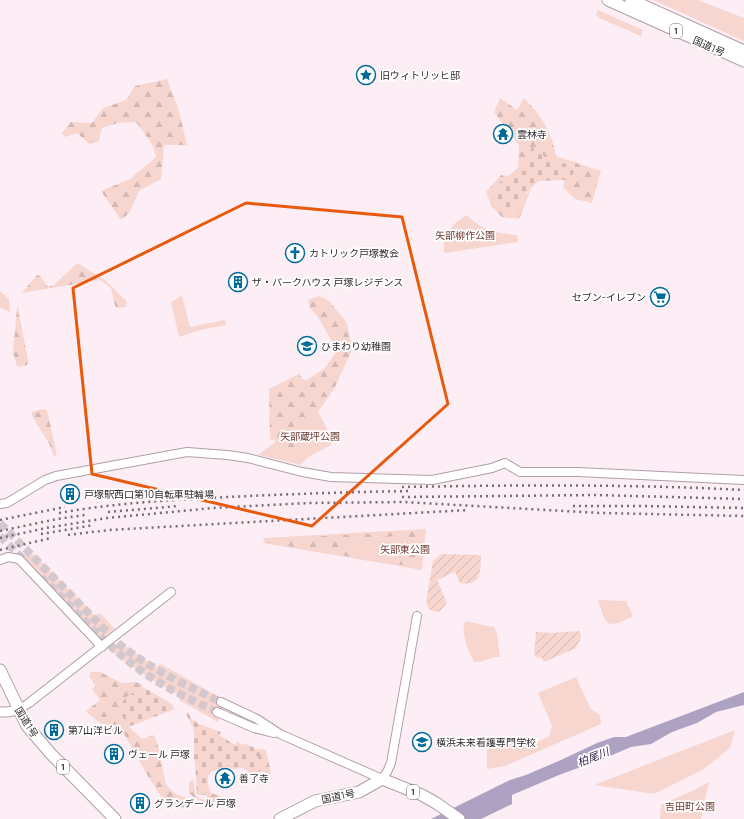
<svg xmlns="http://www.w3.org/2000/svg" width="744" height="819" viewBox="0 0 744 819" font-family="Manrope,'Noto Sans JP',sans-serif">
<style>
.green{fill:#f7d6d0}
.forest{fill:url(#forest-firs)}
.cemetery{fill:url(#cemetery-stones)}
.garden{fill:url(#garden-furrows)}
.water{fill:#ada2c2}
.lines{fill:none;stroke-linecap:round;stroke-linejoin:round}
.tertiary-tunnel{stroke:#d4c7ce;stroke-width:8;stroke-dasharray:8 4;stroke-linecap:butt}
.tertiary-casing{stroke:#b09ea7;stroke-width:10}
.secondary-casing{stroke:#b09ea7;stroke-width:11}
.trunk-casing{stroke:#b09ea7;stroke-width:13}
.tertiary{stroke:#fff;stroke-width:8}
.secondary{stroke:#fff;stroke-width:9}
.trunk{stroke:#fff;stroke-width:11}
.rail{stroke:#776d72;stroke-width:2.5;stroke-dasharray:2 4;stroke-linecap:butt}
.marked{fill:none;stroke:#e8590c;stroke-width:3;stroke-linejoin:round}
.labels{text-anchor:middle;stroke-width:3.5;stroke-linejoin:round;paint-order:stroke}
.shield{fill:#fff;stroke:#706a6d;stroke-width:1}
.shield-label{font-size:9px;font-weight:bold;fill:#322a2e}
.street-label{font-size:10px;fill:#322a2e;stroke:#fff}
.poi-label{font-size:10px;fill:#322a2e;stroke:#fff;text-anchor:start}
.park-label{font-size:10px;fill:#6e3831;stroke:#fff}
.water-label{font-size:11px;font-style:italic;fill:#3d2b57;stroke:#fff}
</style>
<defs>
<pattern id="forest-firs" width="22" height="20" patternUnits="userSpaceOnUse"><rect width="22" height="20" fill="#f7d6d0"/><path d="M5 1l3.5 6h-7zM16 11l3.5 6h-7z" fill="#d4b8b3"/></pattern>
<pattern id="cemetery-stones" width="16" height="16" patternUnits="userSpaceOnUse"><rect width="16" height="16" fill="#f7d6d0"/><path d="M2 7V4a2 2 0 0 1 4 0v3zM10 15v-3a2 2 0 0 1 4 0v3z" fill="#d4b8b3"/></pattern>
<pattern id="garden-furrows" width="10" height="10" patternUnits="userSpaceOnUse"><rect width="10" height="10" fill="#f7d6d0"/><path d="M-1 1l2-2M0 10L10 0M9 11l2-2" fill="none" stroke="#d4b8b3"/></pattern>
</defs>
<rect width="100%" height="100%" fill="#fdeef6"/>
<g class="green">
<path d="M653,0H698L744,18V41Z"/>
<path d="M598,10L643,30L641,36L599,18L596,15Z"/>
<path d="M466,215C486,232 492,232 517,235L518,242L444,253V239L454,224Z"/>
<path d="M0,291L9,299L10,312L0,308Z"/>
<path d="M182,295L190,327L225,320L226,325L200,330L179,337L171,302L175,300Z"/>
<path d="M315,406L333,440L331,445L308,457L301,465L258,455L293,429Z"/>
<path d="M426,529L422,570L263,543L264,538Z"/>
<path d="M34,554L95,616L100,613L115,629L103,638H97L25,558V556Z"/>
<path d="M599,600L626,601L633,616L619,623L609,624L605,620L598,601Z"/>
<path d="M467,621L483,625L494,627L497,634L500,657C490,656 483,663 474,662C468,650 462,638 464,623Z"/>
<path d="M121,643L156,667L161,664L226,701L218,722L179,700L180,696L147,677L112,652V649L118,644Z"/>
<path d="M576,677L590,708L600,715L601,724L505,766L487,769V744H504L510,736L527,747L549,736L552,726L538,693Z"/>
<path d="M735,730L730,748L704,769L654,794L594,785Z"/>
<path d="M709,782L701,819H660L661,805L694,790Z"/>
</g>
<g class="forest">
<path d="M167,79L179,111L187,145H164L161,179L139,191L130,212L121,220L101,191L130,179L156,157L152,144L136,122L118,123L102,128L99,141L89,144L77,133L65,137L62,133L71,122L92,123L103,108L126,100L135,86Z"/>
<path d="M500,98L517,110L524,98C542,117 551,130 556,156L601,171L592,203L575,199L563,187L565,180L573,175L575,166L550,160L543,156L511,181L508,213H513L520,202L532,187L519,219L502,217L492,207L486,192L501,175L508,176L518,168L519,145L494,112Z"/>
<path d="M76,264H79L105,280L127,302L126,307L118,308L115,306L111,288L100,280L22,293L37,275L40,276L48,287L54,285Z"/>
<path d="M319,296L329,301L347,323L350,340L353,348L334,389L292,449L270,439L269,389L299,374L302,379L307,380L325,368L337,350L318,317L310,308L308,300Z"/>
<path d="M18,307L28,361L27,365L19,367L17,366L13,353L17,308Z"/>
<path d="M42,409L47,410L56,451V456L53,455L50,445L32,416V412Z"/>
<path d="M422,531L423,532L420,564L416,567L373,561L369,558L375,556L405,560L402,543L407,534L373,539L349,538L348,551L362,556L358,558L266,542V539Z"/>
<path d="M89,672H100L122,683L135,682L142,684L143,689L125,721L129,727L142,739L154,735L158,746L166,785L176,794L187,798L188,806L183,808L174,807L165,802L149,778L124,734C121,734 117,734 114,733C108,729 90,716 86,711L100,700L92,689L96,686L89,676L91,674Z"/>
<path d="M259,749L266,750L271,773L268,777L259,758L234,768L225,767L215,771H212L208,776V784L211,793L220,796V800C209,806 197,801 189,793V783L191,780H193L196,796L203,800L207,798V793L203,786L204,765L246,750Z"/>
</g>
<g class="cemetery">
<path d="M532,146L543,149V156L550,160L575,166L573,175L565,180L539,181C529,187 519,203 513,213C506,214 500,209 494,204L496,198L494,190L501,181H511L525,170Z"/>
<path d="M145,688L172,704L175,709L128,727L120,712L119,707L127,696Z"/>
<path d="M188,712L193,721L195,720L197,723L221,732L219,735L235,745L237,742L243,745L244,743L255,748L252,755L262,757L268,772L263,773L262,771L251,774L250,772L248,773L246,769L244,770V768L231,769L229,766L205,772L208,795H197L195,762L194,761V733L193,727L186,714Z"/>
</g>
<g class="garden">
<path d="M441,554L481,555C480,571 483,586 460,583L455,572L437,580L447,603L439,612L433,611L429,609L426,601L433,561Z"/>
<path d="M580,631L581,638L576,648L544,662L542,658L536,657L534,654L536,632L552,633Z"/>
</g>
<path class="water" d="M744,692V705L716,712L697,723L672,732L651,744L631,747L603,759L559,775L512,795V804L481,819H431L510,780L526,775L561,760L597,743L614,737H626Z"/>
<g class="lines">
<g class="tertiary-tunnel">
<path d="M0,523L119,644C151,669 185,685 221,702"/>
<path d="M0,536L26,562"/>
<path d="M41,577C71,606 99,638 132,664C157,684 188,698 217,712"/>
</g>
<g class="tertiary-casing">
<g id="tertiary">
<path d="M0,504L7,503L45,480L56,476L187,452L227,455L248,458L302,472L331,477L432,480L492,468L505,463L520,472H578L744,480"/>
<path d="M0,560L8,557L19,559L102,647"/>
<path d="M221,702L257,719L280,734L382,779L387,772L391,763L417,616"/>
<path d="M18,710L29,703L171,592"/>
<path d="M217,712L254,728L274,733"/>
</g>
</g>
<g class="secondary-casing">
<path id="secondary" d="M0,712H7L18,710"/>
</g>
<g class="trunk-casing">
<g id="trunk">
<path d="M608,0L744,61"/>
<path d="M631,0L744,51"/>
<path d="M0,670L27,726L51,754L115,819"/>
<path d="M280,819L315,801L359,792L382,779L422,795L436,803L459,819"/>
</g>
</g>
<use href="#tertiary" class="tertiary"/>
<use href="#secondary" class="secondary"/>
<use href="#trunk" class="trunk"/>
<g class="rail">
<path d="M402,487C516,485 630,484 744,490"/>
<path d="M402,497L596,495L744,499"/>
<path d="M573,506H641L744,508"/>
<path d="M108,512L178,506"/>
<path d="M59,513C115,503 171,500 228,497C289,494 349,492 410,491"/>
<path d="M0,520L65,507"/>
<path d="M0,531L57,519L85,515"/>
<path d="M41,534L94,525"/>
<path d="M68,535L109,530L468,510"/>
<path d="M0,538L46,528L107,518L213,508L309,503L404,502L600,513L744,516"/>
<path d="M0,550L51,538"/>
</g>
</g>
<path class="marked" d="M246,203L402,217L448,404L312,526L92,474L73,288Z"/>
<defs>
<g id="sight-ring" transform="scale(1)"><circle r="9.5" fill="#fff" stroke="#016b98" stroke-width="1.5"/><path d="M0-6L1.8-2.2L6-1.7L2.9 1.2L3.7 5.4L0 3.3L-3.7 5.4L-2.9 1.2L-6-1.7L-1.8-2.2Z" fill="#016b98"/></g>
<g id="temple-ring" transform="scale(1)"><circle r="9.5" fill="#fff" stroke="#016b98" stroke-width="1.5"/><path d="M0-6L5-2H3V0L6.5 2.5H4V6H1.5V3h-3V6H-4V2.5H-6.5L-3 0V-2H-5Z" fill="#016b98"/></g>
<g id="church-ring" transform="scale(1)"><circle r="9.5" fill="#fff" stroke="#016b98" stroke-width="1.5"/><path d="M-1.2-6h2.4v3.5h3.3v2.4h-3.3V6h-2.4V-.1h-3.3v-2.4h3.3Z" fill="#016b98"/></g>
<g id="building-ring" transform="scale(1)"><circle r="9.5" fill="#fff" stroke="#016b98" stroke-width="1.5"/><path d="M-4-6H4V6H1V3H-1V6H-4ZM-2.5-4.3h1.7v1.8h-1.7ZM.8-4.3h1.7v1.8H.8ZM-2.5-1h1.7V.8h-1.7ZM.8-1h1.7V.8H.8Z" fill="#016b98"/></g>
<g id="supermarket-ring" transform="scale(1)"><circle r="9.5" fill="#fff" stroke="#016b98" stroke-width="1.5"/><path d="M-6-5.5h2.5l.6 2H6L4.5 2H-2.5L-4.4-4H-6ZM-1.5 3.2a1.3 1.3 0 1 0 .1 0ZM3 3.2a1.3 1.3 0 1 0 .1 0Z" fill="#016b98"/></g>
<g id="school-ring" transform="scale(1)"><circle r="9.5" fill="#fff" stroke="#016b98" stroke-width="1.5"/><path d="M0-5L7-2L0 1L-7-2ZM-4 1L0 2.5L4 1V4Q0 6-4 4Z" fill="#016b98"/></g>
<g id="university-ring" transform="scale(1)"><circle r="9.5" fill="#fff" stroke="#016b98" stroke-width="1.5"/><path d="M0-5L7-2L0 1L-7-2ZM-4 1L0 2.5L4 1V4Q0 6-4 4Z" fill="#016b98"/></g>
</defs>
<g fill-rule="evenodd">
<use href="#sight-ring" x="366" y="75"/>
<use href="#temple-ring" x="503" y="134"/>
<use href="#church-ring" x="295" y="253"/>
<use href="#building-ring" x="238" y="282"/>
<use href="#supermarket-ring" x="660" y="297"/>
<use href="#school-ring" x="307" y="346"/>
<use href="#building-ring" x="70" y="494"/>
<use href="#building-ring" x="54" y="730"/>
<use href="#university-ring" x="422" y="742"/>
<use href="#building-ring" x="114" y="754"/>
<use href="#temple-ring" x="225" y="778"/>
<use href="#building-ring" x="140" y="803"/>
</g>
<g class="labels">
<g class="shield">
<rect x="670" y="24" width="12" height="14" rx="3"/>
<rect x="57" y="760" width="12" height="14" rx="3"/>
<rect x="407" y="785" width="12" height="14" rx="3"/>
</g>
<g class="shield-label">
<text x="676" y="34">1</text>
<text x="63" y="770">1</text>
<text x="413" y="795">1</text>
</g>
<g class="street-label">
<text transform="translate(709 46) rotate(24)" y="4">国道1号</text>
<text transform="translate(27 722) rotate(58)" y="4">国道1号</text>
<text transform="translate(338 796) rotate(-12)" y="4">国道1号</text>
</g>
<g class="poi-label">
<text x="380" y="79">旧ウィトリッヒ邸</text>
<text x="517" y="138">雲林寺</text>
<text x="309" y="257">カトリック戸塚教会</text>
<text x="252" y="286">ザ・パークハウス 戸塚レジデンス</text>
<text x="646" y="301" text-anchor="end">セブン-イレブン</text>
<text x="321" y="350">ひまわり幼稚園</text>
<text x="84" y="498">戸塚駅西口第10自転車駐輪場</text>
<text x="68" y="734">第7山洋ビル</text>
<text x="436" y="746">横浜未来看護専門学校</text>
<text x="128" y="758">ヴェール 戸塚</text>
<text x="239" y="782">善了寺</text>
<text x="154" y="807">グランデール 戸塚</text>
</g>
<g class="park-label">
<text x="465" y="239">矢部柳作公園</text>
<text x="310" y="440">矢部蔵坪公園</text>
<text x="405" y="553">矢部東公園</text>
<text x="690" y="810">吉田町公園</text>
</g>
<g class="water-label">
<text transform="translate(593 757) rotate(-22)" y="4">柏尾川</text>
</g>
</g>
</svg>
